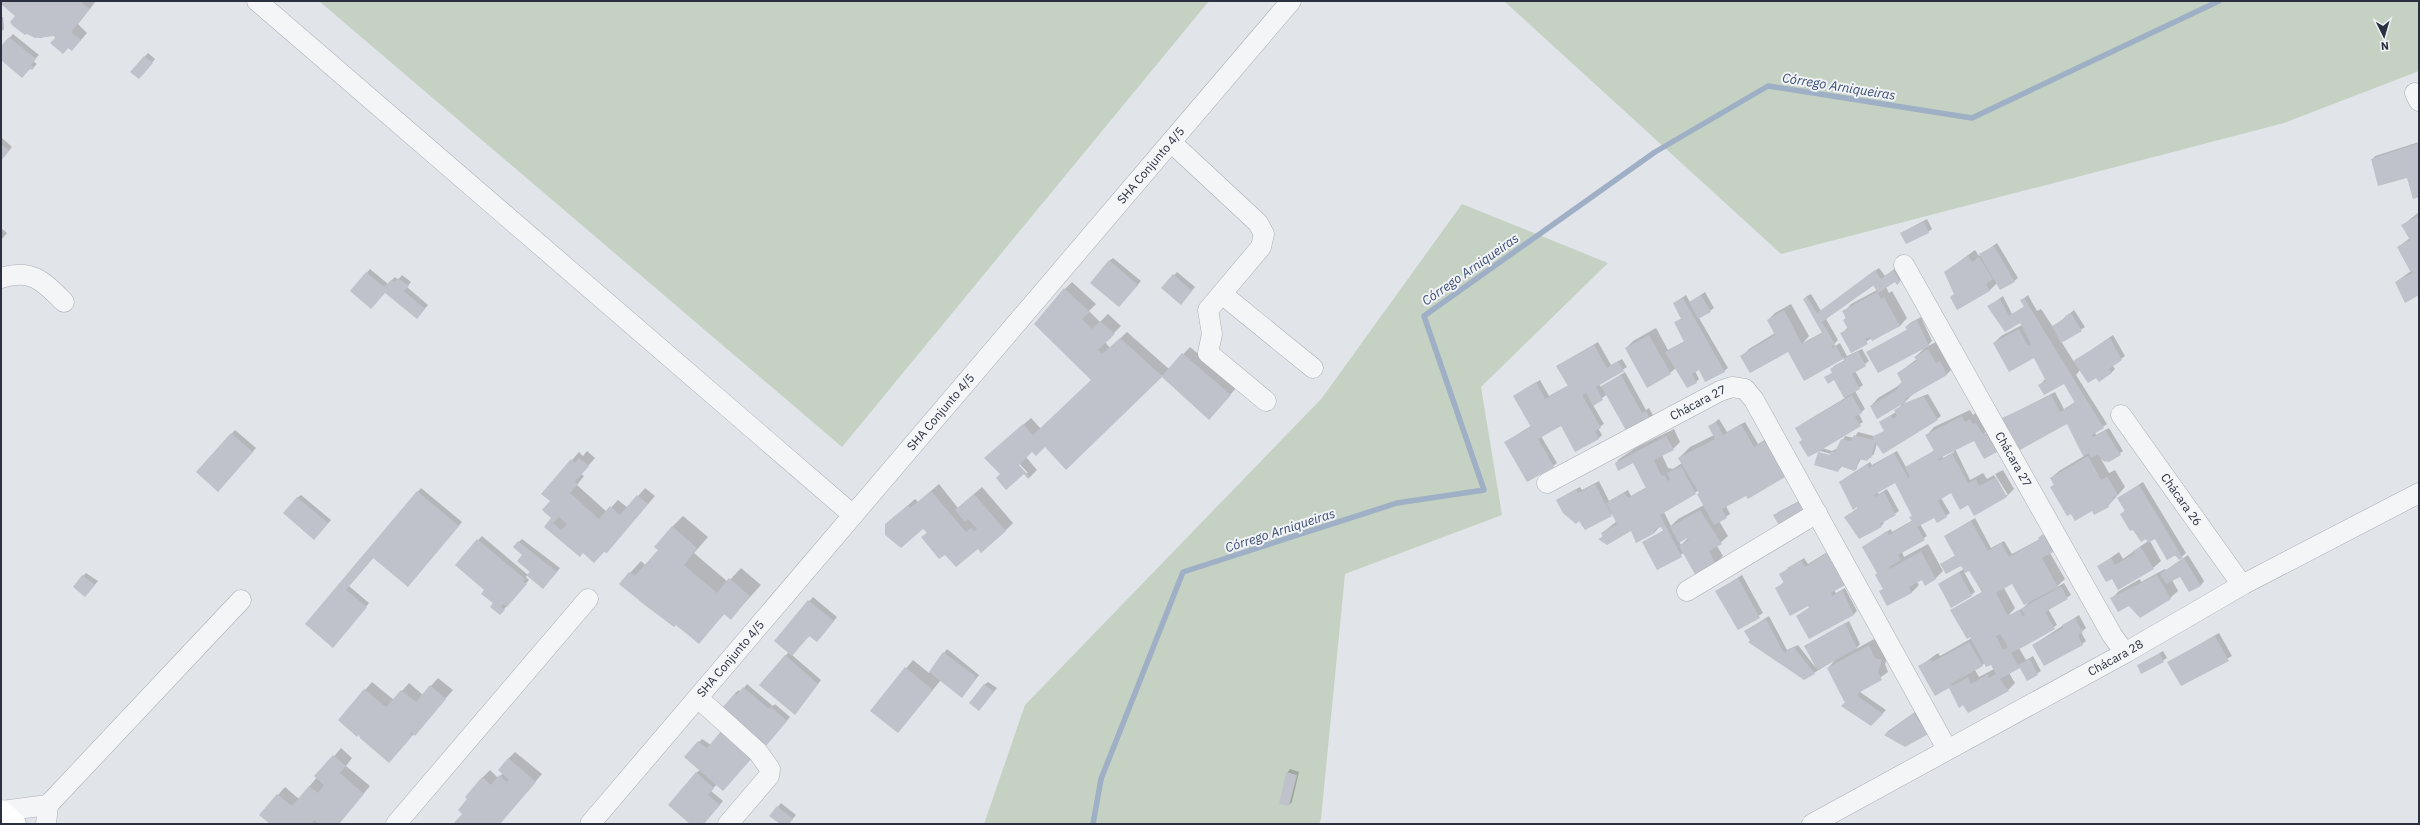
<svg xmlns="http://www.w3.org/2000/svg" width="2420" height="825" viewBox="0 0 2420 825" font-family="'IBM Plex Sans',sans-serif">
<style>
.green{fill:#c5d2c3}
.shadow{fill:#0003;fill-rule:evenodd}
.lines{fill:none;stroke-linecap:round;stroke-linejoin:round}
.stream{stroke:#9eafc6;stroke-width:5.5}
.building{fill:#bfc2cb;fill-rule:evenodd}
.minor-casing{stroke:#aaaeb6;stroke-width:21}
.major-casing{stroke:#a1a7b4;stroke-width:23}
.minor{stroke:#f4f5f7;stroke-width:20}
.major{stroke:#fff;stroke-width:22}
.labels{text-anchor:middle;stroke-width:4;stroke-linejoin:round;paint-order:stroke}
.street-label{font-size:12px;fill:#2a303f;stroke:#f1f3f6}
.water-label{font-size:13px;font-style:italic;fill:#374c71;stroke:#f1f3f6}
</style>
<rect width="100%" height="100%" fill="#e1e4e9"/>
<g class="green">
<path d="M319,1H1209L842,447Z"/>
<path d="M1504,1H2419V71L2284,123L1781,254Z"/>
<path d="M1462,204L1608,263L1481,387L1502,515L1345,574L1321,819L1319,824H984L1025,705L1322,398Z"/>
</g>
<g class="shadow">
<path d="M1,1H96L78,24L87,33L72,50L69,47L63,53L54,35L40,38L27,32L16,16Z"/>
<path d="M1,17H3L4,29L1,32Z"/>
<path d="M13,34L39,55L33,61L37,64L32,69L1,59V48Z"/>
<path d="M148,53L155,59L142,75L131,72Z"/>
<path d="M1,137L12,147L1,160Z"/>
<path d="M2419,142V196L2407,177L2372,160L2375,156Z"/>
<path d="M2419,212V294L2396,282L2411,271L2398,247L2410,238L2403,225Z"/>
<path d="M1927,219L1932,229L1928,232L1901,233Z"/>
<path d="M1,228L7,233L1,240Z"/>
<path d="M1997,243L2018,278L2014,281L1997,283L1990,290L1958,309L1955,294L1945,272L1975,250L1979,256Z"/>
<path d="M1113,258L1141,281L1122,303L1109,261Z"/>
<path d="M1901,264L1907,274L1899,282L1896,281L1886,287L1889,293L1892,291L1907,318L1900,326L1872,338L1851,351L1842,334L1848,327L1844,312L1851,304L1877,290L1878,282L1826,319L1838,340L1834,344L1835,346L1840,343L1847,356L1862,349L1869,361L1855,371L1863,385L1855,391L1865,409L1859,414L1863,422L1822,448L1832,451L1838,448L1845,436L1854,438L1858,432L1874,436L1889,429L1880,422L1896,412L1902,404L1871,406L1878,398L1898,386L1903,381L1898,373L1917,359L1915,357L1926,347L1868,352L1908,329L1906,327L1910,323L1921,317L1932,341L1926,347L1936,342L1944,357L1947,355L1954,367L1947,374L1914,393L1903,404L1928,394L1941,416L1937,419L1877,443L1874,454L1867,460L1861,459L1856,468L1842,466L1838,471L1815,464L1820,450L1803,440L1800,425L1845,398L1834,379L1825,378L1833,372L1831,370L1834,366L1845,360L1844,358L1805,380L1792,349L1742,356L1749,349L1775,333L1768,320L1775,313L1791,304L1809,336L1803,343L1823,332L1804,299L1807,296L1811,294L1821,311L1879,268L1885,276ZM1820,451L1835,455L1834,457L1820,453Z"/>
<path d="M370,269L388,284L395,277L398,280L402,275L411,282L407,287L428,305L420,314L385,291H351Z"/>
<path d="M1177,272L1195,287L1184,300L1162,288Z"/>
<path d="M1072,282L1096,304L1089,311L1100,322L1108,314L1121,326L1105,342L1110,348L1127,332L1169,369L1190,347L1237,387L1209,419L1161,375L1066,468L1045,446L1033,450L1026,457L1037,470L1029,478L1024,473L1001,474L985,458L1031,418L1041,429L1092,380L1065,289ZM1016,460L1028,473H1025L1015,462Z"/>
<path d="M1705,292L1714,308L1699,318L1728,368L1724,371L1699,369L1695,371L1699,379L1696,382L1676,368L1670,373L1626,348L1633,341L1656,328L1668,350L1685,341L1676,323L1682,318L1674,303L1686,295L1690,302Z"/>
<path d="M2028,295L2037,311L2041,309L2053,327L2074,310L2085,327L2061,341L2074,362L2113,335L2125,356L2112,365L2115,369L2112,372L2100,380L2097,376L2080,370L2076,375L2107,424L2095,432L2096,435L2109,428L2123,451L2109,461L2101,459L2109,473L2115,470L2125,487L2108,506L2092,510L2051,487L2055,484L2051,478L2059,471L2084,456L2067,422L2004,418L2055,392L2064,409L2075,402L2065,382L2040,385L2046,378L2034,357L1994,343L2001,336L2022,325L2024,321L2005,330L1989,306L2003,296L2012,314L2025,306L2022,300Z"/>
<path d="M1598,342L1611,365L1622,359L1627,367L1599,384L1601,387L1625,372L1646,410L1649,408L1654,417L1651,421L1606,395L1593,405L1604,424L1598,428L1602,435L1599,438L1576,451L1561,425L1541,436L1557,463L1553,466L1505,442L1531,426L1514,396L1540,380L1549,396L1569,385L1557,366Z"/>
<path d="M1970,410L1973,415L1977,412L1990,428L1983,435L1990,431L2000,448L1996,451L1979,437L1955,449L1970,480L1983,473L1987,479L1994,475L2005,495H2008L1995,474L2003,470L2014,489L2007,496L1974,514L1969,504L1951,492L1941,498L1950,513L1937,522L1934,516L1920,524L1927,536L1902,552L1904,557L1928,544L1943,571L1935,579H1922L1917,582L1919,585L1912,592L1888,605L1880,592L1884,588L1878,573L1863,547L1891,529L1892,532L1913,520L1911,517L1913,515L1895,482L1877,492L1879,494L1887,489L1899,511L1883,521L1884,523L1881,526L1845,517L1858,508L1844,479L1870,462L1872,465L1897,451L1906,467L1935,450L1927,435L1934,427ZM1953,450L1954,452L1943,458L1942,456Z"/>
<path d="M1719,419L1727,432L1745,422L1758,444L1768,438L1788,473L1748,498L1746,494L1726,506L1730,514L1719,521L1728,536L1717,546L1723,556L1715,564L1684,553L1657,568L1643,542L1664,530L1661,525L1655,532L1637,541L1631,530L1600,539L1603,536L1602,533L1617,521L1613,513L1585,529L1580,520L1557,500L1580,487L1582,490L1599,481L1609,501L1628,490L1631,496L1647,487L1634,461L1616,463L1619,459L1637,447L1674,429L1680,442L1673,449L1662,455L1668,468L1673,469L1682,463L1679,458L1690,447L1714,435L1709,427ZM1699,490L1704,505L1678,519L1671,526L1664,512ZM1690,536L1681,545L1679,541Z"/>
<path d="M235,430L256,448L221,487L197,472Z"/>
<path d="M587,451L595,458L581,474L584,476L577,485L607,512L618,500L628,508L645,488L655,496L607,552H583L545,527L553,518L551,501L543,494L579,452L583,456Z"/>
<path d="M2143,482L2186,553L2179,559L2156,538L2150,541L2161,561L2153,568L2112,578L2099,566L2119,552L2123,559L2148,541L2133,528L2122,514L2125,510L2118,498Z"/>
<path d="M939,484L958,508L982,487L1013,523L1005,531L978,547L945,553L922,537L928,532L923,527L886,525L915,499L918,502Z"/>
<path d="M421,488L462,522L411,582L374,557L349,586L369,603L336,643L307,624Z"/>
<path d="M301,495L331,520L318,535L297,498Z"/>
<path d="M1803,499L1805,510L1775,516L1778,512Z"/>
<path d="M683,516L708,537L694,553L728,582L741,568L761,585L731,618L725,613L699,642L620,584L641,561L645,565L659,550L672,527Z"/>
<path d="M1975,518L1991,548L2004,541L2012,554L2040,539L2047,532L2056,548L2050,553L2065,579L2055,588L2064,583L2071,595L2048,609L2057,625L2019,648L2026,660L2033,656L2041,671L2027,680L2020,667L2009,673L2015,683L2008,690L1950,686L1920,666L1938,653L1940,656L1972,638L1952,610L1982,592L1969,569L1964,572L1975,592L1971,595L1940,583L1964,569L1961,564H1941L1956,555L1945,536ZM2013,583L2029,602L2023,608L2008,616L2015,608L2004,588ZM1995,662L1994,669L1979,677L1975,670L1985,663Z"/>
<path d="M482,536L528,575L531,571L518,561L524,555L514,547L522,539L560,568L543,588L527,575L526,577L529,580L500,614L492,607L494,603L483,593L486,590L457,565Z"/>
<path d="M1832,549L1834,590L1836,593L1845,588L1857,611L1854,614L1797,616L1810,607L1776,589L1784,582L1780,574L1804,558L1808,564Z"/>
<path d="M2188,555L2204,581L2201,585L2190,591L2181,576L2172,580L2178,591L2170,598L2129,605L2112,598L2119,591L2140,579L2141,582L2165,569L2166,570Z"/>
<path d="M86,573L98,581L88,593L83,576Z"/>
<path d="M1742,575L1763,613L1738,629L1717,591Z"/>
<path d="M813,597L837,617L820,638L810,635L792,655L821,680L795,714L785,656L789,652L776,640Z"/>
<path d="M2079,615L2086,628L2081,632L2086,641L2082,644L2033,645Z"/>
<path d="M1769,616L1787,650L1798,645L1816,668L1805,646L1849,621L1860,644L1856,649L1876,638L1889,653L1885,664L1888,672L1860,692L1886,710L1871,725L1842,705L1846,702L1828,668L1835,660L1804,679L1751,641L1745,631Z"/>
<path d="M2219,633L2232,656L2182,685L2169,662Z"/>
<path d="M947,649L979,675L965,693L941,680L898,732L871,710L913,660L929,673Z"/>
<path d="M2163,651L2167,658L2142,673L2138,666Z"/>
<path d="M438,678L453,690L396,754L339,720L372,682L394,700L409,683L423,695ZM406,731L410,733L406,738Z"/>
<path d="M988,682L997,688L982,706L984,685Z"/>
<path d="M747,684L773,706L775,704L790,717L769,742L735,693L739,690L741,692Z"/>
<path d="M1918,710L1929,724L1885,735L1888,731Z"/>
<path d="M702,739L711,745L717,784L711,791L723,801L703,824H691L696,773L700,770L699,742Z"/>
<path d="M341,748L352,758L346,766L370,786L338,824H272L278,795L285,787L299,799Z"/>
<path d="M515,752L542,774L499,824H454L463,814L469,799L482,778L490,770L498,778L503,773L508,759Z"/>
<path d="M1290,769L1299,772L1292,802L1289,805L1287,773Z"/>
<path d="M781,803L796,815L788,824H782L771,815Z"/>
</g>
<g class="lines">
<path class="stream" d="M1093,824L1101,779L1183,572L1397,503L1484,490L1424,316L1655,152L1768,86L1972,118L2219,1"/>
</g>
<g class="building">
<path d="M1,1H80L90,9L71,32L81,40L72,51L68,48L63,54L50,43L55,38L54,36L35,38L27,34L25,35L13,26L10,22L15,16L1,4Z"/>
<path d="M9,37L36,59L31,65L34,68L32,70L30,69L22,78L1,60V46Z"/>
<path d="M144,56L153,63L139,79L130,72Z"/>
<path d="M2419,143V197L2413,199L2407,178L2378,186L2371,159Z"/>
<path d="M1,144L9,151L1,161Z"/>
<path d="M2419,213V295L2405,303L2395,282L2414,272L2410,271L2397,247L2410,240L2401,225L2418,216L2417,214Z"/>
<path d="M1924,222L1929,233L1906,244L1900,233Z"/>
<path d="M1994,246L2015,282L2000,290L1979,254Z"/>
<path d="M1968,256L1972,262L1979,257L1993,279L1986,284L1990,291L1957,310L1950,297L1954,294L1944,272Z"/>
<path d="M1109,260L1138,285L1119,307L1090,283Z"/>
<path d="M1875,270L1881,279L1893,270L1900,282L1897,285L1895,282L1878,293L1873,285L1822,322L1835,344L1831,347L1832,348L1836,346L1843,359L1804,381L1788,352L1750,373L1740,356L1775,335L1767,320L1784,310L1802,344L1822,333L1803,299L1807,297L1817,313Z"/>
<path d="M366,272L384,287L391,280L394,282L398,278L409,286L404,291L425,309L417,319L385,293L371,309L350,291Z"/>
<path d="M1173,274L1192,291L1181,305L1161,288Z"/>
<path d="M1064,288L1090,312L1082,319L1092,329L1100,321L1115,334L1098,350L1102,354L1120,338L1162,376L1182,353L1231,395L1209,420L1162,377L1066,470L1045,447L1036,456L1032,452L1019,465L1030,477L1028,479L1024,474L1006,490L996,478L1000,474L984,458L1023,424L1033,435L1091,380L1034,324Z"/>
<path d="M1877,292L1881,299L1884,297L1900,326L1872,341L1870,337L1865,339L1868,344L1851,353L1840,333L1848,329L1843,320L1846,318L1842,311Z"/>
<path d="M1701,295L1711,312L1698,319L1689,302Z"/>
<path d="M1683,298L1725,372L1705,382L1699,370L1692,374L1697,383L1687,388L1665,352L1684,342L1674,322L1681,319L1673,303Z"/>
<path d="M2024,298L2104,428L2092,435L2093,437L2105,430L2121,455L2109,462L2103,461L2098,454L2091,458L2089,453L2083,456L2067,424L2020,450L2002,418L2051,395L2060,412L2075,403L2064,384L2044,395L2038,385L2046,381L2034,358L2009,372L1993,343L2019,329L2028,346L2031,344L2020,323L2005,332L1987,306L2000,299L2009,316L2024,307L2020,300Z"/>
<path d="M2071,313L2082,331L2061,343L2052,326L2066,318L2065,316Z"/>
<path d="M1917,320L1929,346L1878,373L1866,352L1907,330L1905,327Z"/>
<path d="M1649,335L1671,374L1647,388L1625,348Z"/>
<path d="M2110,338L2122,360L2109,369L2112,373L2099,382L2096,378L2088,383L2073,361Z"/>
<path d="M1594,345L1607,368L1618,361L1624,371L1596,387L1603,400L1593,406L1586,393L1582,395L1601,428L1595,431L1599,439L1575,452L1561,426L1538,439L1554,467L1527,482L1504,442L1531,427L1513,396L1536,382L1545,399L1568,386L1556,366Z"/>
<path d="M1928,349L1936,363L1940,361L1947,375L1905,399L1906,402L1877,419L1870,406L1898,389L1897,386L1902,383L1897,373L1917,361L1914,357Z"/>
<path d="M1858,351L1866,366L1852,374L1860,389L1844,398L1834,380L1828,384L1824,377L1832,373L1830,369L1844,361L1843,359Z"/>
<path d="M1621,375L1642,413L1646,411L1652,422L1628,434L1601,386Z"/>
<path d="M1852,395L1862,413L1855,417L1861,426L1818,452L1830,455L1831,451L1835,452L1841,439L1851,441L1854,435L1874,440L1872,437L1884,431L1879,422L1891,415L1893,419L1897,416L1894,410L1912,400L1924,397L1938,420L1883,454L1875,442L1871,458H1868L1867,461L1859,459L1857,469L1854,471L1840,466L1838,472L1814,465L1818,452L1808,457L1799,442L1802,440L1795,428Z"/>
<path d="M1962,416L1965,422L1970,419L1973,424L1976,423L1984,436L1987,434L1997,452L1984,459L1974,441L1938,459L1939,461L1952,453L1968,483L1976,479L1979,486L1996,477L2007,497L1974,516L1968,505L1960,510L1951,493L1938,501L1947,517L1937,523L1934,518L1917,527L1925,540L1898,555L1901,560L1889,567L1890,569L1921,551L1936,579L1925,586L1922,580L1909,587L1912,593L1887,606L1879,591L1883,589L1875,575L1877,573L1862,547L1887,531L1889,535L1912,521L1909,517L1912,516L1895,483L1874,495L1875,497L1884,492L1896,515L1880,524L1882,527L1859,539L1844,517L1858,509L1857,507L1853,510L1839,482L1867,464L1869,468L1894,453L1908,478L1910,477L1905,467L1934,451L1925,435Z"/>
<path d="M1716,422L1723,435L1741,424L1754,447L1765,441L1785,477L1748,499L1746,496L1722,509L1727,518L1714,525L1697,494L1699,493L1678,458L1715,439L1708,426Z"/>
<path d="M231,433L253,452L218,492L196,472Z"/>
<path d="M1666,436L1674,450L1654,460L1661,475L1665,476L1667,481L1670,479L1667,473L1681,466L1696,494L1660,515L1682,557L1657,570L1642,542L1663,531L1661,527L1654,530L1655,533L1636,543L1631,531L1607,545L1598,539L1603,537L1601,533L1617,524L1606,503L1624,493L1628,498L1646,488L1633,463L1618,471L1615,463Z"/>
<path d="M2088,456L2101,480L2107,476L2118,495L2112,498L2113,501L2108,504L2109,507L2094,515L2092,511L2075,521L2071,514L2067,516L2050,487L2054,485L2050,478Z"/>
<path d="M579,458L589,466L575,482L578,484L570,493L599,519L610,506L620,515L637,495L648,504L607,553L604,552L594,563L583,553L580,557L544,527L551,518L542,510L550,501L541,494L571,459L575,463ZM559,517L567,524L561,530L553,523Z"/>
<path d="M1595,484L1612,516L1585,530L1579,521L1576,524L1563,513L1556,500L1576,489L1578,493Z"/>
<path d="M2139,485L2165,528L2183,558L2179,560L2176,555L2167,560L2155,539L2148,543L2146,539L2141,542L2133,530L2130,531L2120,514L2125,511L2117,498Z"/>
<path d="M417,491L459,526L408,587L373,558L346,590L367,607L333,648L305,624Z"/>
<path d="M931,491L966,532L971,528L974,531L977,529L968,519L965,522L955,510L974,494L1006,531L981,553L978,549L956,567L945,555L939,559L921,537L927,533L923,529L901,548L885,535V524L908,505L910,508Z"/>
<path d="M297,497L328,523L314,540L283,513Z"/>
<path d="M1799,502L1805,511L1780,527L1773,515Z"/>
<path d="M1700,510L1722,544L1709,551L1716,565L1696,576L1679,546L1689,540L1687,538L1679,543L1670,527Z"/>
<path d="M1971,521L1988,551L2001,543L2009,557L2039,540L2038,538L2043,534L2053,552L2042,558L2058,587L2024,605L2012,584L1996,593L2008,616L2019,610L2023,616L2025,615L2021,609L2061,586L2068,599L2045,612L2055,629L2023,647L2021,643L2023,647L2011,653L2018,665L2030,659L2038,675L2027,681L2020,668L2000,679L2009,691L1968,713L1963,705L1959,708L1949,688L1935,696L1918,666L1931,659L1932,662L1969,642L1983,666L1951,684L1952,686L1968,677L1971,684L1988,674L1989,678L1996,674L1991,665L1986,667L1970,637L1967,639L1950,610L1982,592L1969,571L1965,573L1961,566L1946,574L1940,564L1955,556L1944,536ZM2000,634L2008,647L2003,650L1996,636Z"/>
<path d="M672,526L697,548L684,565L717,593L729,578L750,596L731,620L724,614L699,644L676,625L674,627L646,606L619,584L629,572L635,576L658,550L654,547Z"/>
<path d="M477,539L525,579L523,581L527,584L507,607L503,604L501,607L505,610L500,615L490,607L493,603L481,594L484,590L455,565Z"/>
<path d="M518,541L557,572L543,589L526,575L530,572L517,561L522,555L513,547Z"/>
<path d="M2141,547L2154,569L2118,590L2112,579L2106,582L2097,566L2111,558L2115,565L2134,554L2133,551Z"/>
<path d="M1828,552L1845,585L1831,593L1832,596L1842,590L1854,615L1809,639L1796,616L1809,608L1808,606L1790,616L1775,588L1784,583L1779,574L1788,569L1787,568L1801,560L1805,567Z"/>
<path d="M2184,558L2201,586L2189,592L2180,577L2166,584L2160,574Z"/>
<path d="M1959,572L1972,596L1951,608L1938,584Z"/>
<path d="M82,575L95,585L85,597L73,587Z"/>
<path d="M2157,575L2171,599L2140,618L2129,606L2118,612L2110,598Z"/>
<path d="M1738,578L1760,618L1738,630L1715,591Z"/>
<path d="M808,600L834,621L817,642L809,636L792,656L774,641Z"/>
<path d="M2075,618L2083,632L2078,635L2083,645L2044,666L2032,645L2063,628L2062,625Z"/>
<path d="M1766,619L1784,653L1794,647L1815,674L1804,680L1748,642L1750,641L1744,631Z"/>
<path d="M1845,623L1857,648L1818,670L1804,646Z"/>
<path d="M2215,636L2229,661L2181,686L2167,662Z"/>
<path d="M1869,645L1875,658L1882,660L1878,672L1882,680L1858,693L1859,697L1883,714L1871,726L1841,706L1845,703L1827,668Z"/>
<path d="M943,652L974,675L976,679L962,698L929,672Z"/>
<path d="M2160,653L2164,662L2141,674L2137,665Z"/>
<path d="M785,655L818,684L795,715L759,685Z"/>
<path d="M905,667L933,690L898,733L870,711Z"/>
<path d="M984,684L994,692L979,711L969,703Z"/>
<path d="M430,685L446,699L415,736L411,732L409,733L412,735L408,741L389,763L360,738L359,735L357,737L338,720L364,689L386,707L401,690L416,702Z"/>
<path d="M743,687L769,709L771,707L787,721L765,747L716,715L735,693L737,695Z"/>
<path d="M1914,713L1920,723L1923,721L1932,732L1905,747L1884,735Z"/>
<path d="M722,730L753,757L723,791L684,757L698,741L707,748Z"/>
<path d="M333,755L346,766L340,773L364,794L339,824H319L314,820L311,824H270L259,815L277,794L292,806L309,786L318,793L324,785L314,776Z"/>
<path d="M508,758L536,782L500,824H453L462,814L458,810L467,799L465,797L482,777L491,785L499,775L507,782L509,780L498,770Z"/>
<path d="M696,772L714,788L708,795L720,805L704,824H690L668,805Z"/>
<path d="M1286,772L1297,775L1289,806L1279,804Z"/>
<path d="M777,806L793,819L789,824H780L769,816Z"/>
</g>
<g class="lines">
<g class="minor-casing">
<g id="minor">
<path d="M257,1L853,515"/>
<path d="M2415,93L2419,101"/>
<path d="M1171,142L1258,223L1264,234L1261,247L1208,310L1212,334L1208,353L1266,401"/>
<path id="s1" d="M1904,265L2112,635L2125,653"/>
<path d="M1,278C32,268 44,282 64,302"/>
<path d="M1222,294L1313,368"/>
<path id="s2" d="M2121,415L2242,585"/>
<path id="s3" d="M1547,483L1720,391L1732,387L1745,389L1754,400L1947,749"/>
<path d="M1687,591L1817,513"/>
<path d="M698,698L758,752L770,769L769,776L728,824"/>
<path d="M1,811L48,805"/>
<path d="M46,824L48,805L241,600"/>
<path d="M396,824L588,599"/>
<path id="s4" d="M590,824L1291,1"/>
<path id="s5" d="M1812,824L2125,653L2242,585L2419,493"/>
</g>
</g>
<g class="major-casing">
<path id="major" d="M1,811L15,824"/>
</g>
<use href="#minor" class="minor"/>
<use href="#major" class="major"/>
</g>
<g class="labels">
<g class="street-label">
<text dy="4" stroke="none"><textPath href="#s4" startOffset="865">SHA Conjunto 4/5</textPath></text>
<text dy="4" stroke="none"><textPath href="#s3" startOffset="171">Chácara 27</textPath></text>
<text dy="4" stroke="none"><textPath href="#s4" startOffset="541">SHA Conjunto 4/5</textPath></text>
<text dy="4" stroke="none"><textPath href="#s1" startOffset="223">Chácara 27</textPath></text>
<text dy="4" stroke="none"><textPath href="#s2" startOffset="104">Chácara 26</textPath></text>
<text dy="4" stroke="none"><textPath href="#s5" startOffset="346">Chácara 28</textPath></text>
<text dy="4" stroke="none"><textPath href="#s4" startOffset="217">SHA Conjunto 4/5</textPath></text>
</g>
<g class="water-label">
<text transform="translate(1839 86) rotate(9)" y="5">Córrego Arniqueiras</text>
<text transform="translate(1470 269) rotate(-35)" y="5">Córrego Arniqueiras</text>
<text transform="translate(1280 530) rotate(-18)" y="5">Córrego Arniqueiras</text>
</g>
</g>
<rect width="2420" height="825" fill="none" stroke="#2a303f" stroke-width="4"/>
<g transform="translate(2384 36) rotate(175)" stroke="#f1f3f6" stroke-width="3" paint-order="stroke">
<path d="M0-3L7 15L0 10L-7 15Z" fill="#2a303f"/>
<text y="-6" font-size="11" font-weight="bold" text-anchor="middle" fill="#2a303f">N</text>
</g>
</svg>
